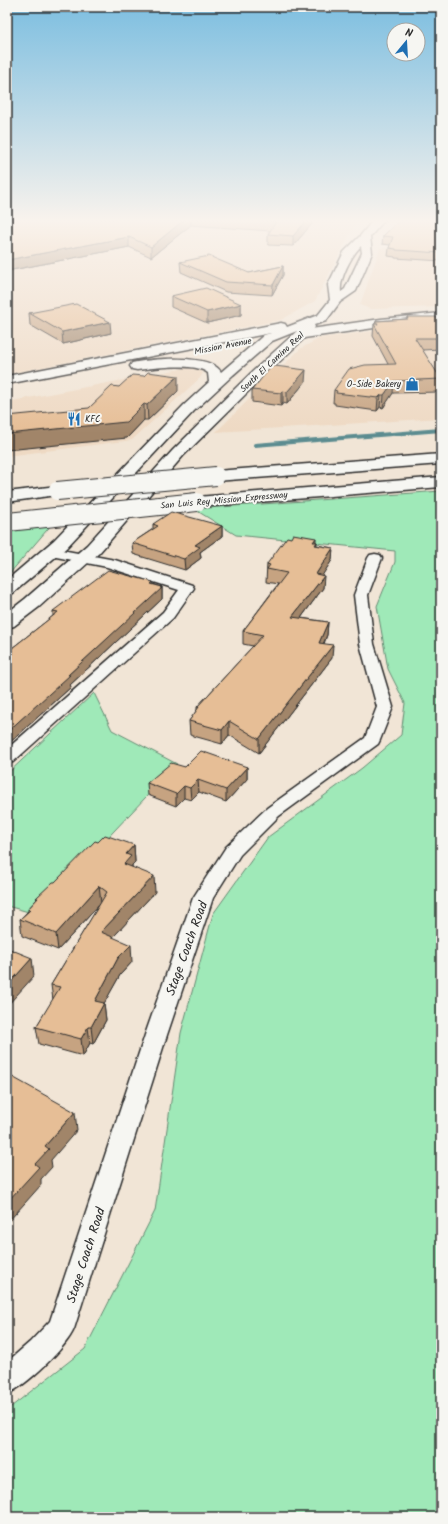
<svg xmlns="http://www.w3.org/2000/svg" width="448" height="1524" viewBox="0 0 448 1524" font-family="Kalam,sans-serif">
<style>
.built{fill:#eed9c3}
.green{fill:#9fe9b8;stroke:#658a72}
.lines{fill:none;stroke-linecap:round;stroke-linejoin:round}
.stream{stroke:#5b8c90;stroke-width:4}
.street-casing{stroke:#2b2b2b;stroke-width:3}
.secondary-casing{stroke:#2b2b2b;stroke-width:3}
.primary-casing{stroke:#2b2b2b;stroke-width:3}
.highway-casing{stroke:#2b2b2b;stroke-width:3}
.street{fill:#f6f6f2;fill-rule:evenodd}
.secondary{fill:#f6f6f2;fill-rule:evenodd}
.primary{fill:#f6f6f2;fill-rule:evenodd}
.highway{fill:#f6f6f2;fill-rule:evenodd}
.highway-bridge-casing{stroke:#2b2b2b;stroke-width:20;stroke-linecap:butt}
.highway-bridge{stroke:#f6f6f2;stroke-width:18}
.wall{fill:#c6a381;stroke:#2b2b2b}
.shaded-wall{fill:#a18569;stroke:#2b2b2b}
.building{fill:#e6be96;stroke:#2b2b2b}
.labels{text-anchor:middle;stroke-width:4;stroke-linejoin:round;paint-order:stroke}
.far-street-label{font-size:9px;fill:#2b2b2b;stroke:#f6f6f2}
.far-poi-label{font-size:9px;fill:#2b2b2b;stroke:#f6f6f2;text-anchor:end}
.near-street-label{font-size:13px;fill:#2b2b2b;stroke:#f6f6f2}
</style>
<rect width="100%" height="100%" fill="#f1e5d6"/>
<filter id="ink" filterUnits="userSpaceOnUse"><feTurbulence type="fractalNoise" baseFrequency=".025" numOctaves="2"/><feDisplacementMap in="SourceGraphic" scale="8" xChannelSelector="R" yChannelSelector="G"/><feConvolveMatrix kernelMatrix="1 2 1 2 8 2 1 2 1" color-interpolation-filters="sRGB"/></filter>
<g filter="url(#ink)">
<g class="built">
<path d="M51,219H356L357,221L315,301L281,320L7,374V227Z"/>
<path d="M380,248L441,252V307L370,309L360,305Z"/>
<path d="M441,322V418L216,432L300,349L320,338Z"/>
<path d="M186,368L198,370L203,373L200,378L132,440L7,456V402Z"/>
</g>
<g class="green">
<path d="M441,491V1517H7V1410L85,1349L155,1211L181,1033L213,914L268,837L362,768L401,735L405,703L388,669L377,606L395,562V551L236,535L194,509Z"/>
<path d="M53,523L10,573L7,575V529Z"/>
<path d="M94,693L112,730L177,764L36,914L7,906V774Z"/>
</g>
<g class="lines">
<path class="stream" d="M255,445L441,430"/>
<g class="street-casing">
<g id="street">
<path d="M51,548L115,560L192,585L194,588L173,618L13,762L7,763V749L163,612L179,590L107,567L46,555L44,552L46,549Z"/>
<path d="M375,554L380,555L382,558L368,595L374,644L393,707L380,740L378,744L279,816L240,855L213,898L167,1035L74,1329C66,1348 26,1386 7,1394V1362L30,1342L50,1321L145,1035L193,898L226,847L267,808L365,738L377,707L360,644L354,595L368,558L370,555Z"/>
</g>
</g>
<g class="secondary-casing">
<path id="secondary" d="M441,313V321L381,327L304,338L300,337L298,334L300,331L304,330L381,319Z"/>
</g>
<g class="primary-casing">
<path id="primary" d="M385,219L370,237L372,253L356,291L340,302L326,321L314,325L315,327L313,330L261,379L183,456L99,553L39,607L14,626L7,628V613L25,599L87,545L173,450L251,373L297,331L272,341L233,375L194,411L66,548L13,593L7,594V580L54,540L184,405L209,382L208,373C194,362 154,368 137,370L132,369L130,366L132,363C151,359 210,353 221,372L264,335L271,333L7,384V376L281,323L285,324L287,327L318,315L330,300L328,285L344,252L361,235L373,220ZM361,246L362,253L345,289L341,292C339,279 351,256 361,246Z"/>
</g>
<g class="highway-casing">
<g id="highway">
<path d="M441,454V464L216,481L211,479L208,476L211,473L216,471Z"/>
<path d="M441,477V487L197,507L191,505L189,502L191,499L197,497Z"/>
<path d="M57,486L63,488L65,491L63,494L7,502V492Z"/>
</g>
</g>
<use href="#street" class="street"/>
<use href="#secondary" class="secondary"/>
<use href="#primary" class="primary"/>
<use href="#highway" class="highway"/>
<g class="highway-bridge-casing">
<g id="highway-bridge">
<path d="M57,491L216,476"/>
<path d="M8,522L197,502"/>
</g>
</g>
<use href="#highway-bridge" class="highway-bridge"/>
</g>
<g class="wall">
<path d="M7,219H316L293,246L268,245V234L270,231L191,225L151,257L129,247L7,271Z"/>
<path d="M396,219H441V261L395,258V257L388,256L389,248L390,245L382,244L383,236L401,220Z"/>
<path d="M180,262L249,273L283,266V275L272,295L226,292L181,272Z"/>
<path d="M441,287V296H440Z"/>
<path d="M171,296L241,304V315L207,323L171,307Z"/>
<path d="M29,313L111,333L63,344L30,325Z"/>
<path d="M407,317L441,324V349L422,350L441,379L440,392L393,393L383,408L380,407L377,411L335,405V403H333L334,390L388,364L373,336L374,324H375L376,321L407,319Z"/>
<path d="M305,382L287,404L283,403L281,406L252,402V390Z"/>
<path d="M119,387L178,391L148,420H144L127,438L89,408Z"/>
<path d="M153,524L222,526V536L200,552L201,558L185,570L133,554L132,543L153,529Z"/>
<path d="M316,542H317L316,545L333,548L332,560L322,575L323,588L301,618L328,622L327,635L324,644L332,658L259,753L229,735L222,744L190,735L189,721L197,710V707L253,646L243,644V631L278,584L266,582L267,564Z"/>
<path d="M153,582V584L162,587V599L70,685L71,687L7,745V652L53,616V611Z"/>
<path d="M185,767H247V779L226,802L199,792L191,800L184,798L176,806L148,795L147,783Z"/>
<path d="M98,842L134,845L135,862L132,865V867L155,892L113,937L132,962L120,975L104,1003L106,1020L93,1044L90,1043L83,1056L39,1044L36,1027L53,1000L51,985L100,904L58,950L22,936L20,919L28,911V909L37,899L36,898L55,882Z"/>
</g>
<g class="shaded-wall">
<path d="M185,219H191V225L151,257V247Z"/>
<path d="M308,219H316L293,246V236Z"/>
<path d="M129,237V247L7,271V260Z"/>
<path d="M283,266V275L272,295L273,285Z"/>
<path d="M241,304V315L207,323V312Z"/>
<path d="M110,322L111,333L63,344L62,332Z"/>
<path d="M306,370L305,382L287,404V392Z"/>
<path d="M178,376V391L148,420L147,405Z"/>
<path d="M394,381L393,393L383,408L384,395Z"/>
<path d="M283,391V403L281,406V393Z"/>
<path d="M381,395L380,407L377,411L378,398Z"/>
<path d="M144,404V420L127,438L7,450V434Z"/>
<path d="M222,526V536L200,552L201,558L185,570L184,559L195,545Z"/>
<path d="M316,538V544L317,542L316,555L313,542Z"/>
<path d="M333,548L332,560L315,587L316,574Z"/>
<path d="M324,576L323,588L292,630V617Z"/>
<path d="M162,587V599L70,685L71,687L7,745V732Z"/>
<path d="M328,622L327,635L318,656L319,643Z"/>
<path d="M333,645L332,658L259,753V739Z"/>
<path d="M229,721V735L222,744V730Z"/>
<path d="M247,767V779L226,802V790Z"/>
<path d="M198,780L199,792L191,800L190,788Z"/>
<path d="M184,786V798L176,806V794Z"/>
<path d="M134,845L135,862L132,865V872L124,864L126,854Z"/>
<path d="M154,876L155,892L103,948L101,932Z"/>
<path d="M99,886L101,903L58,950L56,934Z"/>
<path d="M131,945L132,962L120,975L96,1018L95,1001L118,958Z"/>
<path d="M32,958L34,976L7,1006V986Z"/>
<path d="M104,1003L106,1020L93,1044L91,1027Z"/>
<path d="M88,1027L90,1043L83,1056L81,1039Z"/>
<path d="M75,1112L77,1130L51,1160L52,1167L41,1179V1185L8,1222L7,1218V1202L35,1164L45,1146Z"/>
</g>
<g class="building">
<path d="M7,219H185L151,247L129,237L7,260Z"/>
<path d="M249,219H308L293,236L268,234L276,222Z"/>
<path d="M401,219H441V253L396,250V249L389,248L393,237L383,236Z"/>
<path d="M209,256L249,273L283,266L273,285L226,282L180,262Z"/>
<path d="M206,288L241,304L207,312L171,296Z"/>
<path d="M76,304L110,322L62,332L29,313Z"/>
<path d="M407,317H436L441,324V338H415L441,379L394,381L384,395H381L378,398L336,393L337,391L334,390L349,369L365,365L396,364L374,324H378L376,321L408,319Z"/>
<path d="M275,366L306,370L287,392L283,391L281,393L252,390L271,367Z"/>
<path d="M148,372L178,376L147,405L144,404L126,422L7,434V416L89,408L112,386L119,387L132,375L144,376Z"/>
<path d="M171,512L222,526L195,545L200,547L184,559L132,543L158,526L153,524Z"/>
<path d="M293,534L316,538L313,542H317L315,545L333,548L316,574L324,576L292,617L328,622L319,643L333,645L259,739L229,721L222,730L189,721L199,707H197L263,635L243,631L287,573L267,569L270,565L267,564L287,537L291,538Z"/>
<path d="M108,570L153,582L151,584L162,587L160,588H162L68,675H70L7,732V652L58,612L53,611Z"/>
<path d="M201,751L247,767L226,790L198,780L190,788L184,786L176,794L147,783L171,763L185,767Z"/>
<path d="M105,835L134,845L126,854L131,856L124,864L154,876L101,932L131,945L118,958L95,1001L104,1003L91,1027H88L81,1039L36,1027L60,987L51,985L107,892L99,886L56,934L20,919L30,910L28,909L38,898H36L53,882H55L95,841L98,842Z"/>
<path d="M7,948L32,958L7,986Z"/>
<path d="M7,1074L75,1112L45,1146L49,1149L35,1164L39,1167L7,1202Z"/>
</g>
</g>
<linearGradient id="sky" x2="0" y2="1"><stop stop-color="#7cbee0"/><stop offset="0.51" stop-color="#f9f3ed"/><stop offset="1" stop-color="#f9f3ed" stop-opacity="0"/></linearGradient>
<rect width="448" height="433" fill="url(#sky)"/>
<defs>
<g id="shop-bare" transform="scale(1.08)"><path d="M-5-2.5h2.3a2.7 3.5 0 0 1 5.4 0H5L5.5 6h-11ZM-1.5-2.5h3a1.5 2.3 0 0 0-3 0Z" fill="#1f6fb2" stroke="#f6f6f2" stroke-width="2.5" paint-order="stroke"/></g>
<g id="restaurant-bare" transform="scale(1.08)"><path d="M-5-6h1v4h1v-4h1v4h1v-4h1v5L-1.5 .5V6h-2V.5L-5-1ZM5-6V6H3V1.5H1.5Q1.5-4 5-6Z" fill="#1f6fb2" stroke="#f6f6f2" stroke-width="2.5" paint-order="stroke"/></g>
</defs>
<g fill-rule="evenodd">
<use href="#shop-bare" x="412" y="384"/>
<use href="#restaurant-bare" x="74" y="419"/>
</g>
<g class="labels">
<g class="far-street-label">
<text transform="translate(223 346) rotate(-11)" y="3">Mission Avenue</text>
<text transform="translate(272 362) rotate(-43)" y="3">South El Camino Real</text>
<text transform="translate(224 500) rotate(-5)" y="3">San Luis Rey Mission Expressway</text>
</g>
<g class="far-poi-label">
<text x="401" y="387">O-Side Bakery</text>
<text x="85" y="422" text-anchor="start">KFC</text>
</g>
<g class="near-street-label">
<text transform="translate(186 948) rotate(-70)" y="5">Stage Coach Road</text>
<text transform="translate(85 1255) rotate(-72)" y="5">Stage Coach Road</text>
</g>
</g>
<rect width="448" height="1524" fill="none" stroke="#f6f6f2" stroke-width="24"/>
<rect x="12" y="12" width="424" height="1500" fill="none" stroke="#2b2b2b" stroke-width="1.5" filter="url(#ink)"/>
<g transform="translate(406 42) rotate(18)"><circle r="19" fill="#f6f6f2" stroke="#a5a5a2"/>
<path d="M0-3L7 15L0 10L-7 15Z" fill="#1f6fb2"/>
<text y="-6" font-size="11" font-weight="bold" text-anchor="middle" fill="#2b2b2b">N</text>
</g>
</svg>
